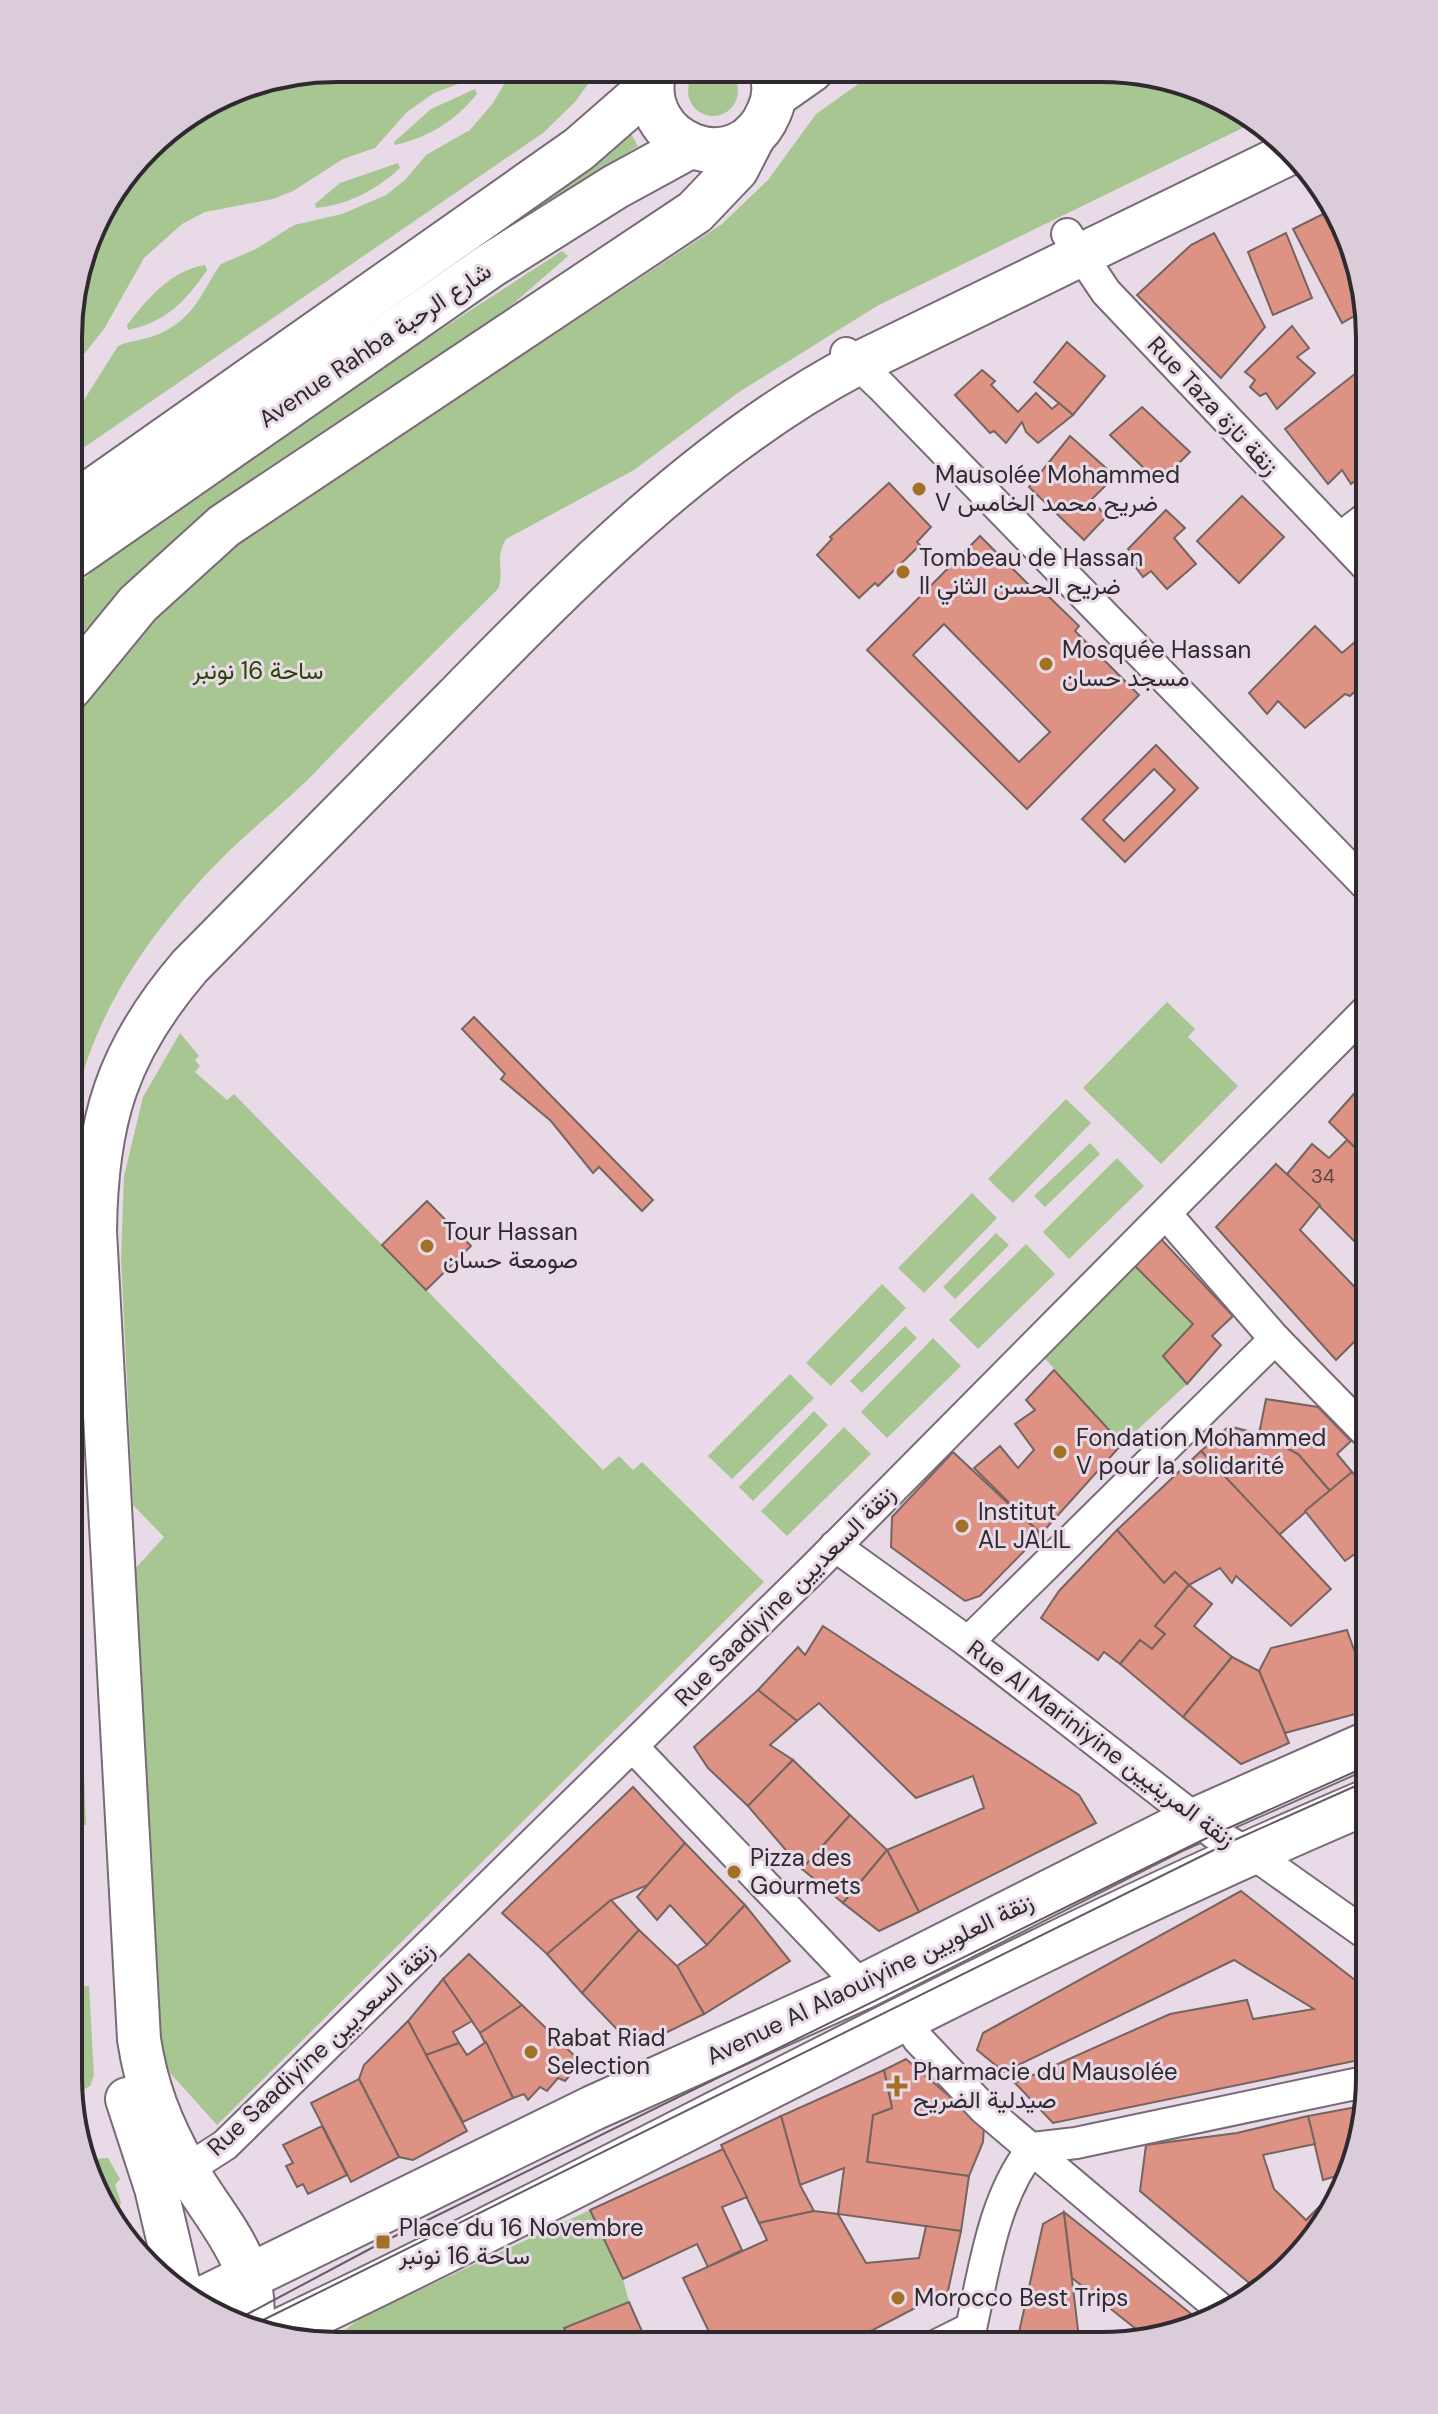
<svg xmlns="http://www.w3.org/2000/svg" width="1438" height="2414" viewBox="0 0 1438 2414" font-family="'DM Sans',Vazirmatn,sans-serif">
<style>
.green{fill:#a8c692}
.building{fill:#dd9284;stroke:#766460;stroke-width:2;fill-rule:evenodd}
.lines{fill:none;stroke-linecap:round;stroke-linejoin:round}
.street-casing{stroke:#786b77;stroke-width:34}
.secondary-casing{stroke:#786b77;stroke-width:46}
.primary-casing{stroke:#786b77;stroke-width:48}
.highway-casing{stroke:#786b77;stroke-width:48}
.street{stroke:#fff;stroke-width:30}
.secondary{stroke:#fff;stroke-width:42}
.primary{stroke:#fff;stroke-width:44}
.highway{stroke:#fff;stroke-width:44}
.tram{stroke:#655d65;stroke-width:2}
.poi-dot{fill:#a27125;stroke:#e9dae8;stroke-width:3}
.labels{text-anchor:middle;stroke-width:6;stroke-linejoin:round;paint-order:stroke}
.number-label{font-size:20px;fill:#5a4444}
.street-label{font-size:24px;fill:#2f2a2f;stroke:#e9dae8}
.poi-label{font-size:24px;fill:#2f2a2f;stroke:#e9dae8;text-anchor:start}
.park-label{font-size:24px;fill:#274600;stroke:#e9dae8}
.rim{fill:none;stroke:#2f2a2f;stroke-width:4}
</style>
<rect width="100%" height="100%" fill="#e9dae8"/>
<g class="green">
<circle cx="713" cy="91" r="25"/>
<path d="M337,68H491L485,74L434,93L407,112L375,148L343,159L293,191L273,199L205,212L182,224L144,258L104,329L70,372V302L96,218L159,135L234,88Z"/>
<path d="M513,69H599L575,102L543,133L70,457V422L118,346C129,341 142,340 154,336C195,320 199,295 221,264L256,249L294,225L342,214L386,195L405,180L426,155L470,130L493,103Z"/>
<path d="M878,70H1137L1257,121L877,306L739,392L634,470L506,539C494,560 505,571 498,589C439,648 379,706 321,766C292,797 258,823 227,853C148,932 85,1022 69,1134L70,719C118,654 173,597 235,545L722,224L768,180L816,114Z"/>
<path d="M475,89L477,94C455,121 429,137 395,145L394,142L431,109Z"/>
<path d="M631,134L638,146L424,283L423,280Z"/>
<path d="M398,163L400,168C376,190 348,205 316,208L315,204L340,183Z"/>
<path d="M562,251L568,256L513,304L124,591L70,645V593L97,567L295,424Z"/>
<path d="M205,265L207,270C186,301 166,322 128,330L127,325C148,298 170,271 205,265Z"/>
<path d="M1167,1002L1195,1029L1188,1037L1238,1086L1161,1164L1083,1088Z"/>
<path d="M180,1033L199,1056L195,1060L200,1066L195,1072L227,1100L234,1094L603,1470L619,1456L633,1470L642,1462L764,1582L217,2125L171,2074L159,2049L134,1570L164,1537L133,1505L121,1258L124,1176L143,1097Z"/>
<path d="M1066,1099L1091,1123L1013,1203L988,1179Z"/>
<path d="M1090,1143L1100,1154L1045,1207L1034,1196Z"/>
<path d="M1117,1158L1144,1186L1069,1259L1043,1232Z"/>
<path d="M972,1193L997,1218L924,1293L898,1268Z"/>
<path d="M996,1233L1009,1245L955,1299L943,1287Z"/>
<path d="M1026,1244L1055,1274L978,1349L949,1320Z"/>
<path d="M1133,1264L1193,1324L1187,1384L1122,1444L1041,1354Z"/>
<path d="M882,1284L906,1308L831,1386L806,1363Z"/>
<path d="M905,1326L917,1338L862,1393L850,1381Z"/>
<path d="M933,1338L961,1366L887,1438L861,1412Z"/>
<path d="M790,1374L814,1398L732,1479L708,1456Z"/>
<path d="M69,1385L86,1825H68Z"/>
<path d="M814,1411L828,1425L753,1501L739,1487Z"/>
<path d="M844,1427L871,1454L787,1536L761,1511Z"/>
<path d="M89,1986L94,2075L90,2086L81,2091L77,1994L68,1992V1988Z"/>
<path d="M108,2158L120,2179L115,2185L121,2202L117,2217L111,2209L99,2169L86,2166L84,2159Z"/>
<path d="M590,2210L623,2279L629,2302L533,2344H328L360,2318Z"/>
</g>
<g class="building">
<path d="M1331,210L1350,234L1363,304L1354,308L1356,315L1342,323L1293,229Z"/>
<path d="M1214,233L1265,327L1221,378L1137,295L1191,245Z"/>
<path d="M1286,233L1312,298L1273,315L1248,252Z"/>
<path d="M1292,326L1309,348L1297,357L1315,373L1277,409L1266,393L1260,396L1250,387L1255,380L1245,372Z"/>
<path d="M1067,342L1105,376L1073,415L1034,382Z"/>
<path d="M1370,362V469L1351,484L1342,470L1328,484L1285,429Z"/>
<path d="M982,370L995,381L991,385L1018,412L1036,393L1052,409L1059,403L1073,415L1038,443L1026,432L1022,422L1006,443L994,431L990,433L955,395Z"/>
<path d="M1142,407L1190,452L1159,483L1110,435Z"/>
<path d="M1070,436L1115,476L1092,499L1106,517L1084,540L1029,487Z"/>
<path d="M889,483L931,527L917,542L920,545L878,586L875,583L859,598L817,555L832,539L830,537Z"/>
<path d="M1242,496L1284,537L1239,583L1197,541Z"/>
<path d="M1166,510L1185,528L1174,538L1196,564L1167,589L1151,571L1143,577L1134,565L1140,560L1128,549Z"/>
<path d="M980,536L1039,595L1043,591L1079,626L1075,631L1139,695L1027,809L867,650ZM944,624L1050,732L1019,762L913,655Z"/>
<path d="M1315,626L1342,653L1363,635L1370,641V663L1359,688L1350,696L1345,694L1305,728L1278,701L1267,714L1249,693Z"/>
<path d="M1156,745L1198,788L1125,862L1082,819ZM1154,769L1175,790L1124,841L1103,820Z"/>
<path d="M474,1017L653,1200L642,1211L599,1167L593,1173L551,1121L501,1079L505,1074L462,1029Z"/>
<path d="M1368,1078L1370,1080V1162L1329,1122Z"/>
<path d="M1347,1140L1370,1162V1240L1361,1248L1287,1174L1312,1144L1329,1158Z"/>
<path d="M1276,1164L1320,1205L1300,1230L1370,1303V1326L1336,1360L1216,1227Z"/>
<path d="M427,1201L471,1246L426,1290L382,1245Z"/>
<path d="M1160,1238L1233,1316L1212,1336L1221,1345L1187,1384L1163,1356L1193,1324L1133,1264Z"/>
<path d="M1054,1370L1122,1444L1041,1534L974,1468L1000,1446L1018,1468L1034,1450L1015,1424L1035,1410L1026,1400Z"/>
<path d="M1266,1399L1318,1407L1351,1441L1337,1454L1352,1472L1330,1491L1298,1454L1259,1434Z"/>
<path d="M1229,1426L1259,1434L1298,1454L1330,1491L1279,1535L1201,1451Z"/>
<path d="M1201,1451L1331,1589L1291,1626L1236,1576L1232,1583L1220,1568L1189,1585L1175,1572L1164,1583L1117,1530Z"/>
<path d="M953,1452L1041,1534L980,1596L965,1601L891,1547L892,1517Z"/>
<path d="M1370,1470V1543L1345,1561L1305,1511L1352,1472L1361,1480Z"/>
<path d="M1117,1530L1164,1583L1175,1572L1189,1585L1155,1626L1165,1634L1152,1649L1140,1640L1120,1664L1104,1652L1098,1660L1041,1618L1059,1591Z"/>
<path d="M1189,1585L1212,1604L1194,1626L1232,1657L1183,1717L1120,1664L1140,1640L1152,1649L1165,1634L1155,1626Z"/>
<path d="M823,1626L1079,1795L1096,1823L919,1912L887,1850L984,1808L973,1776L916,1798L819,1703L797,1721L758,1690L798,1647L805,1655Z"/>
<path d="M1347,1630L1370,1695V1710L1285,1733L1259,1671L1271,1648Z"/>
<path d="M1232,1657L1259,1671L1289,1743L1241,1764L1183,1717Z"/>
<path d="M1370,1660V1695L1358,1663Z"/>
<path d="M758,1690L797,1721L770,1745L793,1760L748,1806L708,1768L694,1747Z"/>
<path d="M793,1760L850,1815L802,1869L748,1806Z"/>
<path d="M633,1787L685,1843L648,1885L611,1900L547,1954L502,1913Z"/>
<path d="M850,1815L887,1850L843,1903L802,1869Z"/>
<path d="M685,1843L745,1905L707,1945L670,1905L657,1920L637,1897Z"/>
<path d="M887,1850L919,1912L879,1931L843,1903Z"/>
<path d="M1241,1891L1369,1991V2058L1053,2123L1015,2083L1170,2014L1247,2000L1253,2019L1314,2009L1234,1960L1004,2072L977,2050L983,2033Z"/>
<path d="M611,1900L639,1930L582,1993L547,1954Z"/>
<path d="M745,1905L790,1961L704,2014L677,1966L707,1945Z"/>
<path d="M639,1930L677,1966L704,2014L635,2048L582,1993Z"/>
<path d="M469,1954L522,2005L480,2033L443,1979Z"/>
<path d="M443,1979L472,2021L453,2032L459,2043L426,2055L408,2021Z"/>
<path d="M522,2005L581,2062L565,2081L558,2078L547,2091L540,2087L528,2100L524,2094L513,2098L480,2033Z"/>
<path d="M408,2021L467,2131L413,2160L399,2157L359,2079L364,2065Z"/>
<path d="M486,2042L513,2098L463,2122L426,2055L459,2043L467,2055Z"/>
<path d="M906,2059L984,2126L983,2142L969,2176L867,2162L873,2115L892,2108L884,2070Z"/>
<path d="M884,2070L892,2108L873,2115L867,2162L969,2176L961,2231L838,2214L844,2168L800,2185L781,2116Z"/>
<path d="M359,2079L399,2157L351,2182L311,2103Z"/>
<path d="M1367,2105L1351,2172L1323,2180L1308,2116Z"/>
<path d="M781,2116L800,2185L814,2211L759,2223L721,2145Z"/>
<path d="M1308,2116L1315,2144L1263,2155L1274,2189L1306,2220L1329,2197L1336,2204L1315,2240L1254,2287L1140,2191L1146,2145L1237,2133Z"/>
<path d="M322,2126L347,2175L308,2194L303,2184L297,2187L286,2166L293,2163L283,2145Z"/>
<path d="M723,2149L747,2197L722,2207L742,2250L708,2267L697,2244L623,2279L590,2210Z"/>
<path d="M814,2211L838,2214L866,2263L919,2258L926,2226L961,2231L948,2291L844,2345H705L713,2340L683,2278L767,2240L759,2223Z"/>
<path d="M1064,2212L1078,2330L1084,2346H1016L1043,2224Z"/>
<path d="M1064,2212L1205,2325L1146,2337L1072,2278Z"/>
<path d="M629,2302L648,2345H573L564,2328Z"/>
</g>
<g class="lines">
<g class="street-casing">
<g id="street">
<path d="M1067,234L1106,292L1370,570"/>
<path d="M846,353L882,387L1370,889"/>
<path d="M1340,538L1370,515"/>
<path d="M1166,1214L1275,1339L1370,1436"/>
<path d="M835,1546L968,1642L1215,1834L1266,1863L1369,1936"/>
<path d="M968,1642L1275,1339"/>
<path d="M633,1747L862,1987"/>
<path d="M905,2018L918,2039L984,2109L1223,2311"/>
<path d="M186,2170L225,2145L813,1569L1370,1007"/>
<path d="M935,2346L971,2328"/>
<path d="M967,2346C983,2281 990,2201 1033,2148L1076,2143L1369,2081"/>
</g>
</g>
<g class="secondary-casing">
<g id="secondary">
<path d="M127,2099L156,2188L181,2294"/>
<path d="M252,2323C259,2258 214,2219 185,2167C161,2125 146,2086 139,2039L95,1232C96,1121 117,1051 190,966C278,877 367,787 455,698C575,576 702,446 855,365L1288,154"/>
</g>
</g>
<g class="primary-casing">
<g id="primary">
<path d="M199,2301L593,2108L862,1987L1171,1831L1370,1743"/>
<path d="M276,2333C642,2159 996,1959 1369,1801"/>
</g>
</g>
<g class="highway-casing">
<g id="highway">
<path d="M654,69C634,145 739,184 769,112C775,99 776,83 771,69"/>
<path d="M775,95L812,69"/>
<path d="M70,507L579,149L650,87"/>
<path d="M70,558L491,265L615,187L690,146"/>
<path d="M70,687L138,604L224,526L695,212L736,169L754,134"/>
</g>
</g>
<use href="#street" class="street"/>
<use href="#secondary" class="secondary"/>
<use href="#primary" class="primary"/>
<use href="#highway" class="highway"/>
<g class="tram">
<path d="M240,2318L383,2242L1215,1834L1370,1765"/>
<path d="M255,2324L1230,1842L1369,1780"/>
</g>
</g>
<g class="poi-dot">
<circle cx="919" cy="489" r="8"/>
<circle cx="903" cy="572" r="8"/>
<circle cx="1046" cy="664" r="8"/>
<circle cx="427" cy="1246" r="8"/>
<circle cx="1060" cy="1452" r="8"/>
<circle cx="962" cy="1526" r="8"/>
<circle cx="734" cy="1872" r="8"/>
<circle cx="531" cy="2052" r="8"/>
<path d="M893 2074h8v8h8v8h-8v8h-8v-8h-8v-8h8z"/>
<rect x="375" y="2234" width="16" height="16" rx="4"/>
<circle cx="898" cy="2298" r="8"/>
</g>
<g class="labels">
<g class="number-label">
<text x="1323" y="1183">34</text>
</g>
<g class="street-label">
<text transform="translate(375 345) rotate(-34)" y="8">Avenue Rahba شارع الرحبة</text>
<text transform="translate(1213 406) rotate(47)" y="8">Rue Taza زنقة تازة</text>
<text transform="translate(785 1596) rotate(-45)" y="8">Rue Saadiyine زنقة السعديين</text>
<text transform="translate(1101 1744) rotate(37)" y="8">Rue Al Mariniyine زنقة المرينيين</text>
<text transform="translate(870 1979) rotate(-26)" y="8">Avenue Al Alaouiyine زنقة العلويين</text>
<text transform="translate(321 2049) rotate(-43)" y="8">Rue Saadiyine زنقة السعديين</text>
</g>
<g class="poi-label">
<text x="935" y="483">Mausolée Mohammed<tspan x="935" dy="28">V ضريح محمد الخامس</tspan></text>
<text x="919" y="566">Tombeau de Hassan<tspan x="919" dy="28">II ضريح الحسن الثاني</tspan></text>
<text x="1062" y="658">Mosquée Hassan<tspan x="1062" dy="28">مسجد حسان</tspan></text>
<text x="443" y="1240">Tour Hassan<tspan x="443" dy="28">صومعة حسان</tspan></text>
<text x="1076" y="1446">Fondation Mohammed<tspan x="1076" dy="28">V pour la solidarité</tspan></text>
<text x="978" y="1520">Institut<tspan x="978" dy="28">AL JALIL</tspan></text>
<text x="750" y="1866">Pizza des<tspan x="750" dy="28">Gourmets</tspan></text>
<text x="547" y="2046">Rabat Riad<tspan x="547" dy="28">Selection</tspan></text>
<text x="913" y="2080">Pharmacie du Mausolée<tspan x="913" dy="28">صيدلية الضريح</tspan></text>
<text x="399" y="2236">Place du 16 Novembre<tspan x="399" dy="28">ساحة 16 نونبر</tspan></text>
<text x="914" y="2306">Morocco Best Trips</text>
</g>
<g class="park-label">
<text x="258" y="679">ساحة 16 نونبر</text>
</g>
</g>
<path d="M0 0H1438V2414H0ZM337 82H1101A255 255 0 0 1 1356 337V2077A255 255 0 0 1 1101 2332H337A255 255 0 0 1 82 2077V337A255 255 0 0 1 337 82Z" fill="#daccd9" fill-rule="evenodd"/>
<path class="rim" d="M337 82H1101A255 255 0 0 1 1356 337V2077A255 255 0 0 1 1101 2332H337A255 255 0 0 1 82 2077V337A255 255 0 0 1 337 82Z"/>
</svg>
